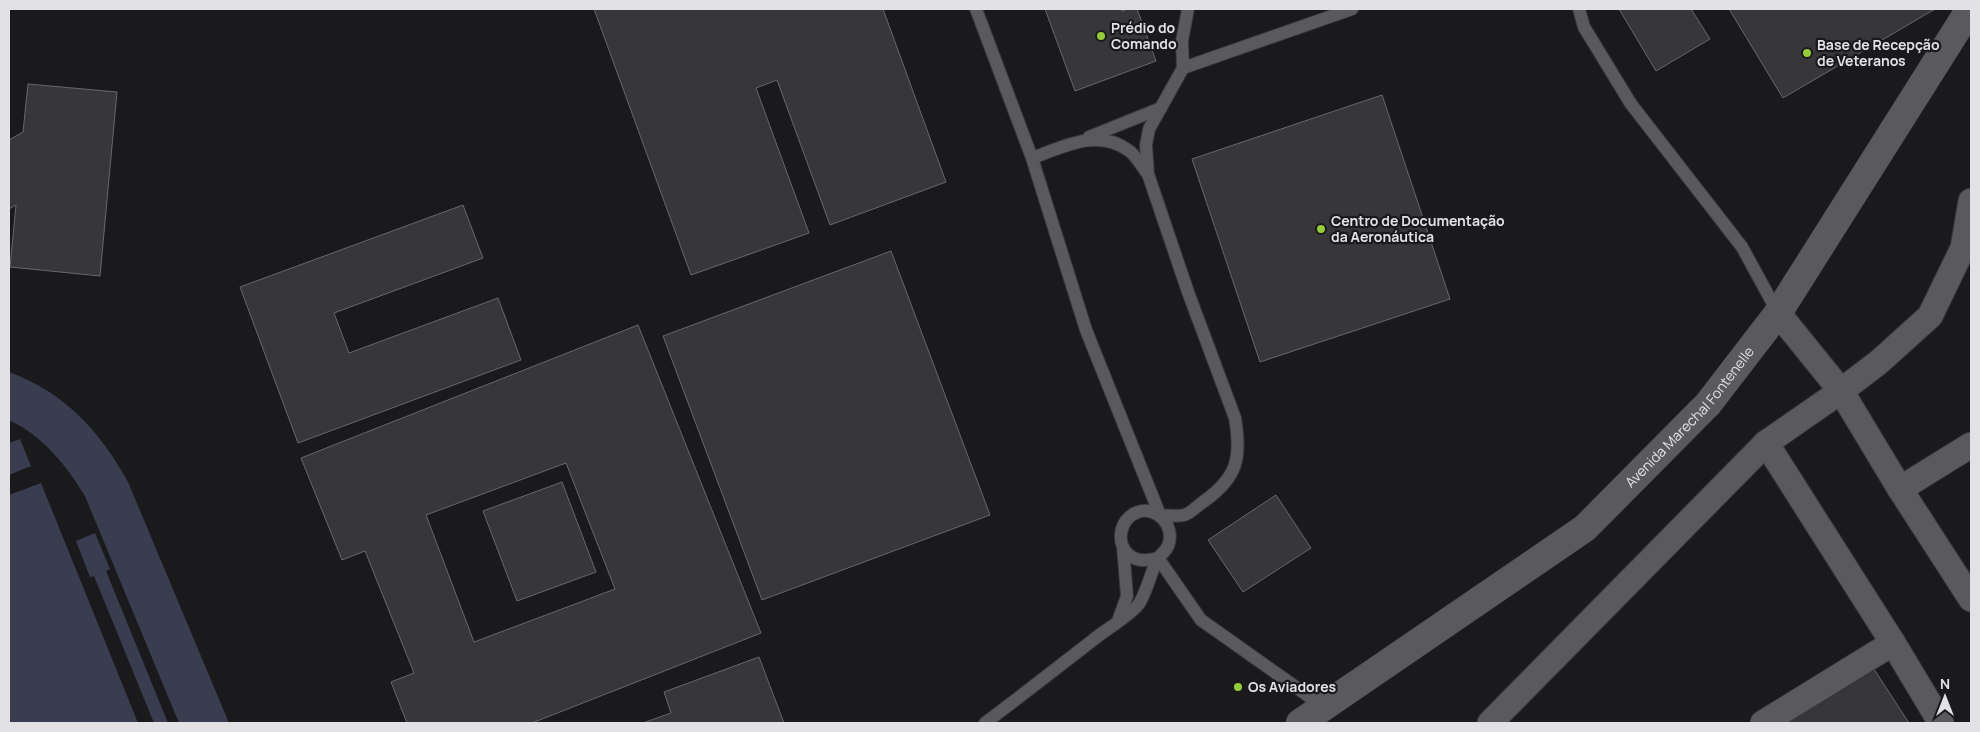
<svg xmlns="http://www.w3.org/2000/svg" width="1980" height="732" viewBox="0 0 1980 732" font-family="Manrope,sans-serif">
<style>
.green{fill:#3a3c50}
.building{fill:#373739;stroke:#67686a;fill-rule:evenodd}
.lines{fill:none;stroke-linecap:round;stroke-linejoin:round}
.service-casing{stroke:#363638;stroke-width:14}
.minor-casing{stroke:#363638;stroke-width:27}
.secondary-casing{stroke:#363638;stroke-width:29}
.service{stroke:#5a5a5d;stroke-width:12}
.minor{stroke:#5a5a5d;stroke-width:25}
.secondary{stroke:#5a5a5d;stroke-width:28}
.poi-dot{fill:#95cc3b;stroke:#1a1a1d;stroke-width:2}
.labels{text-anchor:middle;stroke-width:4.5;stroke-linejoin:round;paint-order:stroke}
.poi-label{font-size:14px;font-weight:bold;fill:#e2e2e4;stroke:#1a1a1d;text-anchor:start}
.street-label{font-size:14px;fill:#e2e2e4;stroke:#1a1a1d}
</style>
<rect width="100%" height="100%" fill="#1a1a1d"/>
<g class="green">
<path d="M9,372C64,392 100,431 128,482L229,723H179L85,496C66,465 43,436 9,420Z"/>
<path d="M20,439L31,466L9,475V443Z"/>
<path d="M41,483L138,723H9V495Z"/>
<path d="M95,533L110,569L106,571L168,723H154L94,576L90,577L76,541Z"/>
</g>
<g class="building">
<path d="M594,9H883L946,182L830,225L777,80L756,88L809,233L691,275Z"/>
<path d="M1045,9H1121L1122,11L1128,9H1137L1156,61L1075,91Z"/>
<path d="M1619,9H1691L1710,39L1656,71Z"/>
<path d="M1729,9H1935L1783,98Z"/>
<path d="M28,84L117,92L100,276L10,267L16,205L9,209V140L23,132Z"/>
<path d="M1382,95L1450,299L1260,362L1192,159Z"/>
<path d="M463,205L483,258L334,313L349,353L498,298L521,360L298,443L240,287Z"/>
<path d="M891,251L990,515L762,600L663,336Z"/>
<path d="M638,325L761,633L532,723H407L391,682L414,673L365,551L342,560L301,458ZM566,463L615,589L474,642L426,515Z"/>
<path d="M562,482L596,572L517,601L483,511Z"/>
<path d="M1276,495L1311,548L1243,592L1208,540Z"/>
<path d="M759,657L784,723H643L671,713L664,692Z"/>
<path d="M1870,663L1909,723H1775Z"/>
</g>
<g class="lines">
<g class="service-casing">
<g id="service">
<path d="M976,9L1032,158L1086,330L1160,515C1167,515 1176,517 1184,515C1190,514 1197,506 1203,502C1237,478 1242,459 1235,418L1188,292L1148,174L1146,145L1149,129L1183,68L1182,41L1188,9"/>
<path d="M1579,9L1584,27L1631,104L1742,247L1778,313"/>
<path d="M1183,68L1352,9"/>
<path d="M1089,137L1161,108"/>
<path d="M1032,158C1063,147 1097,128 1128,150C1136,155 1142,167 1148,174"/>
<path d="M1158,558L1201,620L1324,707"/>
<path d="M1118,621L1127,596L1123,547"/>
<path d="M985,723C1021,696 1057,668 1093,640C1105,630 1128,617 1138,605C1145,597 1151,572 1157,560C1159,556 1161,555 1164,552C1173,542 1171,527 1162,518C1156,512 1146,509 1138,512C1119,518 1114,546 1132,557C1140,562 1149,560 1158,558"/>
</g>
</g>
<g class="minor-casing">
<g id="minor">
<path d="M1778,313L1841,391L1900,489L1971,599"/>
<path d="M1766,443L1893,643L1941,723"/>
<path d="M1900,489L1971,445"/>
<path d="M1490,723L1766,443L1841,391L1879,362L1930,316L1963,248L1971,201"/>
<path d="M1763,723L1893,643"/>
</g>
</g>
<g class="secondary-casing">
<g id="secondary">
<path id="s1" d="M1300,723L1585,528L1708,404L1778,313L1970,9"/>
</g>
</g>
<use href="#service" class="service"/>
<use href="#minor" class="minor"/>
<use href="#secondary" class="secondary"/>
</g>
<g class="poi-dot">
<circle cx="1101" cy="36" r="5"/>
<circle cx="1807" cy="53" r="5"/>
<circle cx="1321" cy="229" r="5"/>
<circle cx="1238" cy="687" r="5"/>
</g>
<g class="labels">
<g class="poi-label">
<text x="1111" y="33">Prédio do<tspan x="1111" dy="16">Comando</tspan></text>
<text x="1817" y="50">Base de Recepção<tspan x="1817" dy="16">de Veteranos</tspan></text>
<text x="1331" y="226">Centro de Documentação<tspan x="1331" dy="16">da Aeronáutica</tspan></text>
<text x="1248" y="692">Os Aviadores</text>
</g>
<g class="street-label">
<text dy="5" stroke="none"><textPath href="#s1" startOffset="498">Avenida Marechal Fontenelle</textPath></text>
</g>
</g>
<rect width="1980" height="732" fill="none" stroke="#e2e2e4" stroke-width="20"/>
<g transform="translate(1945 697)" stroke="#1a1a1d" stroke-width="4" paint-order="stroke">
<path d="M0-4L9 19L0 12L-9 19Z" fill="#e2e2e4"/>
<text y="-8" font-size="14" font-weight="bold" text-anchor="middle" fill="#e2e2e4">N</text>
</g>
</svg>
